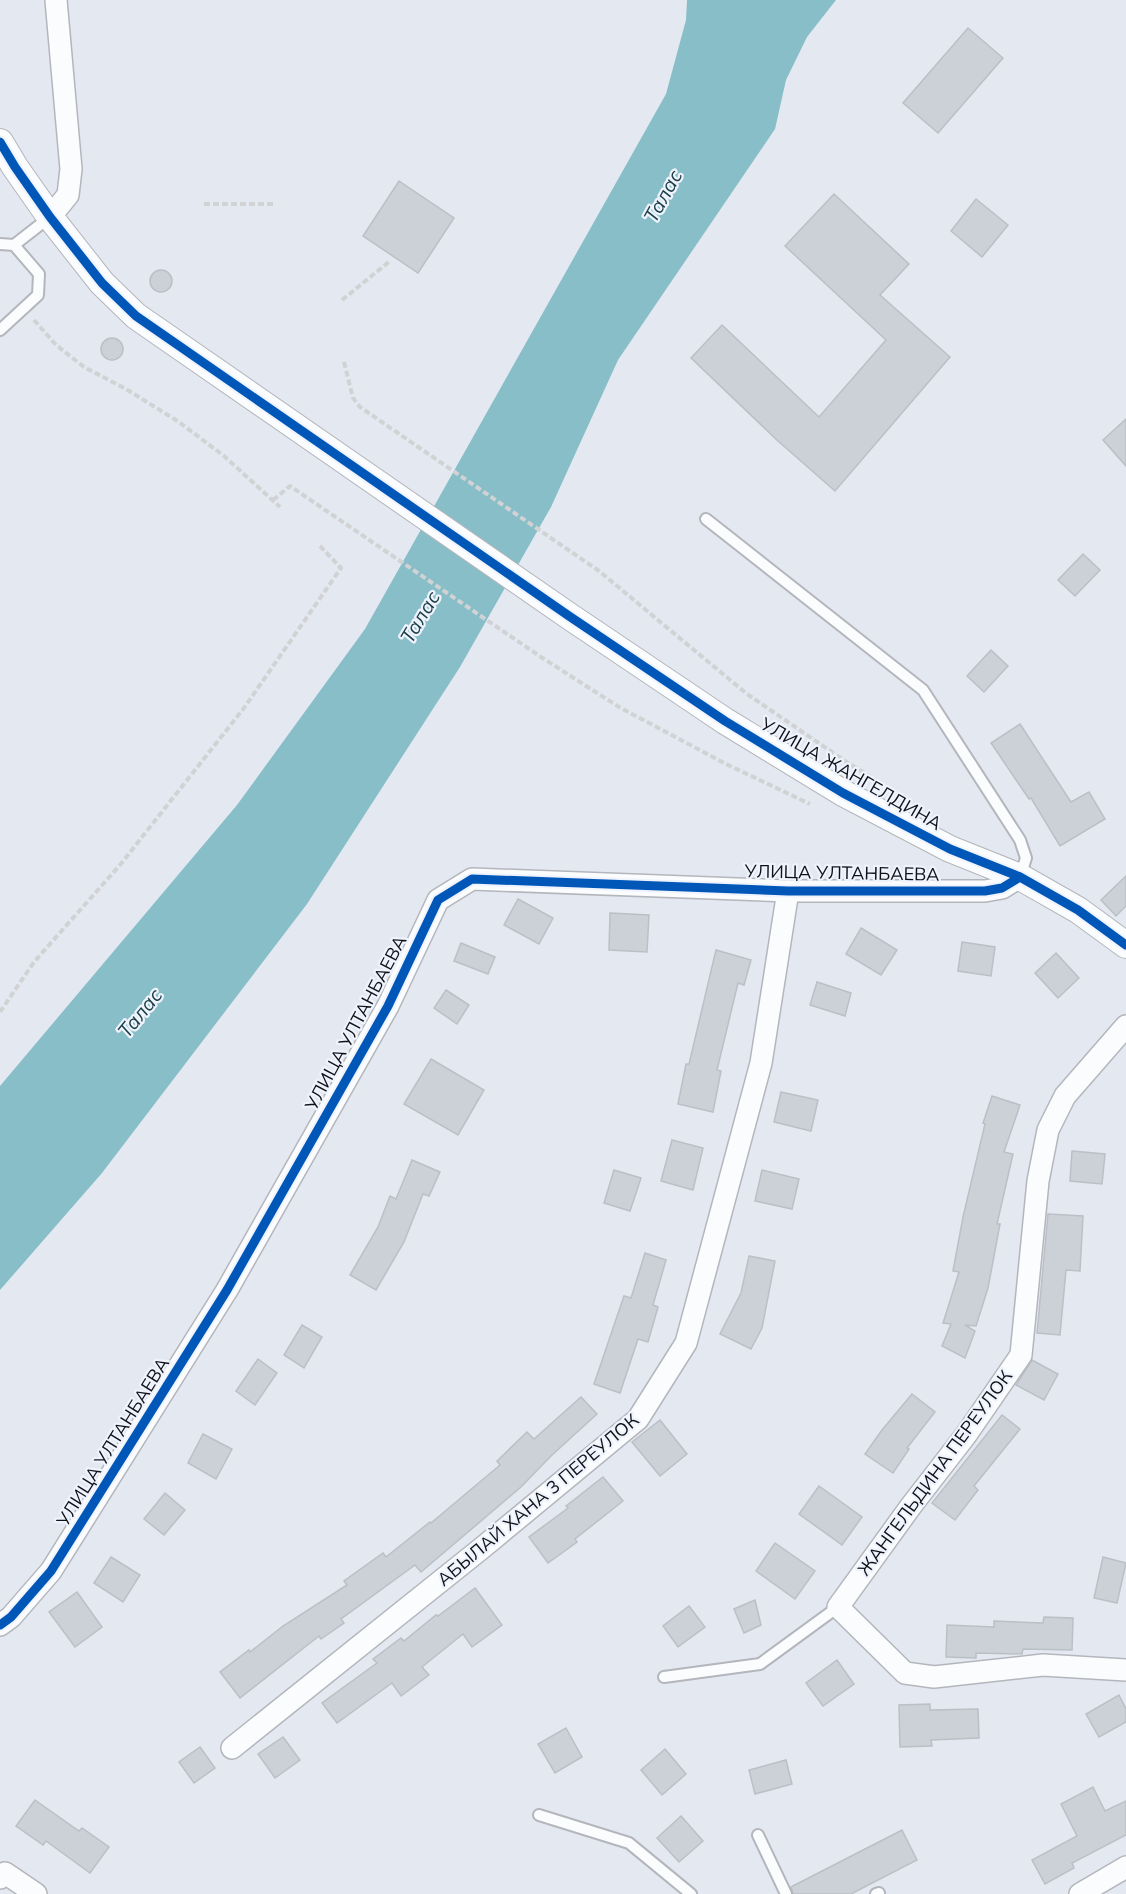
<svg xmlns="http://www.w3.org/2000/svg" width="1126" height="1894" viewBox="0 0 1126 1894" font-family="Mulish,sans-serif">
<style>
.water{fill:#87bec8}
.building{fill:#ccd1d7;stroke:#bbbfc6;stroke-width:1.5}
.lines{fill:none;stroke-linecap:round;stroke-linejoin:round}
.service-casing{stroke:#b4b6bd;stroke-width:14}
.minor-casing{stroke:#b4b6bd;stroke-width:24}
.tertiary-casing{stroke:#b4b6bd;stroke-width:28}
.path{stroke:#d0d2d4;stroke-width:4;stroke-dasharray:6 3;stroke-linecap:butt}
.service{stroke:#fbfcfd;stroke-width:10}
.minor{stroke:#fbfcfd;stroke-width:21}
.tertiary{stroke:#fbfcfd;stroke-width:26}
.cycleway-casing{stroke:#eff3fd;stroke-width:13}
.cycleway{stroke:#0057b8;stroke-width:9}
.labels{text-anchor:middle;stroke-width:4.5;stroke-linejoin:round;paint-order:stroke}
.street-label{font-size:18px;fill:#101217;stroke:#eff3fd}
.water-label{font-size:20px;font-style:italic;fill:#1c4146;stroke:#eff3fd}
</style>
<rect width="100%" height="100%" fill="#e4e8f1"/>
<path class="water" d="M687,0H836L807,37L786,80L775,129L618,360L551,507L460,667L307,904L102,1173L0,1290V1086L237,805L365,629L666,94L686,20Z"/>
<g class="building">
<path d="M968,28L1003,58L938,133L903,103Z"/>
<path d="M399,181L454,218L418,273L363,236Z"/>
<path d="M834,194L909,264L880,295L950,357L835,491L778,441L691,358L722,325L819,417L886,340L785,246Z"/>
<path d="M976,199L1008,225L982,257L951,231Z"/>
<circle cx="161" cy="281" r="11"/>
<circle cx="112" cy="349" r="11"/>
<path d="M1126,419V466L1103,440Z"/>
<path d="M1083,554L1100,570L1075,596L1058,580Z"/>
<path d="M991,650L1008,666L984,692L967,676Z"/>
<path d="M1020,724L1071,802L1089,792L1105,819L1060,846L1031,798L1029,799L991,743Z"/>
<path d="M1126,876V906L1116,916L1101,900Z"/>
<path d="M518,899L553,918L539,944L504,925Z"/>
<path d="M610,913L649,915L647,952L609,950Z"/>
<path d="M861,928L897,950L881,975L846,954Z"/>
<path d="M962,942L995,947L991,976L958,971Z"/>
<path d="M461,943L495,957L488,974L454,961Z"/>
<path d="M716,950L751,960L744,985L738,983L717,1070L721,1071L713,1112L678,1104L686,1064H689Z"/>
<path d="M1056,953L1079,978L1058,998L1035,973Z"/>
<path d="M817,982L851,993L845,1016L810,1005Z"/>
<path d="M446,990L469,1005L457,1024L434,1008Z"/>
<path d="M431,1059L484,1090L458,1135L404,1104Z"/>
<path d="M781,1092L818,1100L811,1131L774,1122Z"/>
<path d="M992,1096L1020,1105L1004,1152L1013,1154L997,1224H1000L988,1288L976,1326L965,1325L975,1331L965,1358L942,1346L951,1324L943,1323L959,1272L953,1271L963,1217L985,1124L983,1123Z"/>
<path d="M672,1140L703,1148L693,1190L661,1181Z"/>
<path d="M1072,1151L1105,1154L1102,1184L1070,1181Z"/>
<path d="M412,1160L440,1172L429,1196L423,1194L404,1242L376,1290L350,1275L378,1227L390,1196L396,1199Z"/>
<path d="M614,1170L641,1178L630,1211L604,1203Z"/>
<path d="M762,1170L799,1179L792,1209L755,1201Z"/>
<path d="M1048,1214L1083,1216L1080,1271L1066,1270L1060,1335L1037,1333Z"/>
<path d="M645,1253L666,1260L653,1305L658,1307L648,1342L638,1339L620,1393L594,1384L624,1296L631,1298Z"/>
<path d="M749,1256L775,1261L762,1328L751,1349L720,1334L741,1293Z"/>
<path d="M302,1325L322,1337L304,1368L284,1355Z"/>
<path d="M258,1359L277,1373L255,1405L236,1391Z"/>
<path d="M1032,1360L1058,1374L1044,1400L1016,1385Z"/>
<path d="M912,1394L935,1412L907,1448L909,1449L893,1473L865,1454L882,1430Z"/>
<path d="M581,1397L597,1414L551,1456L521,1487L421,1572L415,1565L341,1619L344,1623L321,1639L319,1636L240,1698L220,1672L249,1650L250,1652L283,1626L347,1585L344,1581L383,1553L386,1557L430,1522L431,1523L500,1465L497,1461L527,1432L534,1439Z"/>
<path d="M1002,1415L1020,1429L974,1486L978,1490L955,1520L932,1503Z"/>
<path d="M660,1420L687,1454L660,1476L632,1442Z"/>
<path d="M203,1434L232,1449L216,1479L188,1463Z"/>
<path d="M603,1477L623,1501L575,1539L577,1542L548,1563L529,1537L568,1508L566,1506Z"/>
<path d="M819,1486L862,1517L842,1545L799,1514Z"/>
<path d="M165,1493L185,1510L164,1535L144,1519Z"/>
<path d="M775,1543L815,1571L795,1599L756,1571Z"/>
<path d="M111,1557L140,1575L123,1602L94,1583Z"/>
<path d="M1103,1557L1126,1563L1117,1603L1094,1598Z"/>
<path d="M475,1588L502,1625L472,1647L463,1634L422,1667L429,1675L401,1696L392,1683L337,1723L322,1703L377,1663L373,1659L401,1638L404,1641L436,1615L438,1616Z"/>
<path d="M77,1592L102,1627L75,1647L49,1612Z"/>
<path d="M755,1600L761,1625L744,1633L734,1609Z"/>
<path d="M689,1606L705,1627L678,1647L663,1626Z"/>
<path d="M1044,1617L1073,1618L1072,1650L1023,1649L1022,1654L976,1653V1658L946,1657L947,1625L994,1627V1621L1043,1623Z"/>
<path d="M837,1660L854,1684L823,1706L806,1683Z"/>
<path d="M1119,1695L1126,1709V1722L1099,1737L1086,1714Z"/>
<path d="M930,1704V1710L978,1709L979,1738L931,1740L932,1746L900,1747L899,1705Z"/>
<path d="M566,1728L582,1757L555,1773L538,1744Z"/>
<path d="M283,1737L300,1760L275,1778L258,1754Z"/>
<path d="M200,1747L215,1768L194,1783L179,1762Z"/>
<path d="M665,1749L686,1774L662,1795L641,1770Z"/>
<path d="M786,1760L792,1784L755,1794L749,1770Z"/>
<path d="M1093,1787L1105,1811L1126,1801V1835L1072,1863L1074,1868L1045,1884L1032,1860L1077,1836L1061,1804Z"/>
<path d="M35,1800L79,1831L82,1828L109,1847L90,1873L46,1841L43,1845L16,1826Z"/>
<path d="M681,1816L703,1841L679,1862L657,1838Z"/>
<path d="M902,1830L917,1860L851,1894H793L791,1887Z"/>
</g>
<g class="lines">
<g class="service-casing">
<g id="service">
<path d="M0,244L14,245L39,274L38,295L0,330"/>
<path d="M14,245L50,217"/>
<path d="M706,519L923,690L1020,840L1026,858L1020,877"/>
<path d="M664,1677L760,1664L838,1607"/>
<path d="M539,1815L629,1843L691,1894"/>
<path d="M758,1835L786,1894"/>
<path d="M876,1894L879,1893"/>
</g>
</g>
<g class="minor-casing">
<g id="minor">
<path d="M50,217L68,195L71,169L56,0"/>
<path d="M1126,1026L1065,1096L1048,1130L1038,1181L1021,1355L966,1435L911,1506L838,1607L905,1673L934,1677L1043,1665L1126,1670"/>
<path d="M0,1625L11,1617L51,1571L227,1290L388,1006L438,900L472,879L788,891H985L1002,888L1020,877"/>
<path d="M232,1748L482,1548L638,1419L686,1343L761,1063L788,891"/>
<path d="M0,1878L5,1873L36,1894"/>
<path d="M1080,1894L1126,1867"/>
</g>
</g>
<g class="tertiary-casing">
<path id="tertiary" d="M0,142L15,167L50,217L102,283L136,316L569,616L725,721L843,793L950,849L1020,877L1078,910L1126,945"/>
</g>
<g class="path">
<path d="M204,204H275"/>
<path d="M342,300L390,261"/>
<path d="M34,320L56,345L84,367L126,389L179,422L224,456L280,507"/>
<path d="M344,362L353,398L360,407L599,571L747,694L845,761L876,780"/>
<path d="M273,500L290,486L541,657L619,707L728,765L810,804"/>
<path d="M0,1012L34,962L120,865L244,708L341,568L320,546"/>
</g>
<use href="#service" class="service"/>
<use href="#minor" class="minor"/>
<use href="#tertiary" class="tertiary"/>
<g class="cycleway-casing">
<g id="cycleway">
<path d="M0,142L15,167L50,217L102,283L136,316L569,616L725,721L843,793L950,849L1020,877L1078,910L1126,945"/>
<path d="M0,1625L11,1617L51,1571L227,1290L388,1006L438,900L472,879L788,891H985L1002,888L1020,877"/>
</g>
</g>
<use href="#cycleway" class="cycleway"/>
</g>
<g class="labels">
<g class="street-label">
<text transform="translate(851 774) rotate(30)" y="6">УЛИЦА ЖАНГЕЛДИНА</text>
<text transform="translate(842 873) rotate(1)" y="6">УЛИЦА УЛТАНБАЕВА</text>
<text transform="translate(356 1023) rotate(-62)" y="6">УЛИЦА УЛТАНБАЕВА</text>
<text transform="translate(113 1442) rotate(-58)" y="6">УЛИЦА УЛТАНБАЕВА</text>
<text transform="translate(935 1473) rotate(-54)" y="6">ЖАНГЕЛЬДИНА ПЕРЕУЛОК</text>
<text transform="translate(538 1500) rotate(-40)" y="6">АБЫЛАЙ ХАНА 3 ПЕРЕУЛОК</text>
</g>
<g class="water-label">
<text transform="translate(663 196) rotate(-61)" y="7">Талас</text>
<text transform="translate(420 617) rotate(-59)" y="7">Талас</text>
<text transform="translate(140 1013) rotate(-51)" y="7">Талас</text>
</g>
</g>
</svg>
